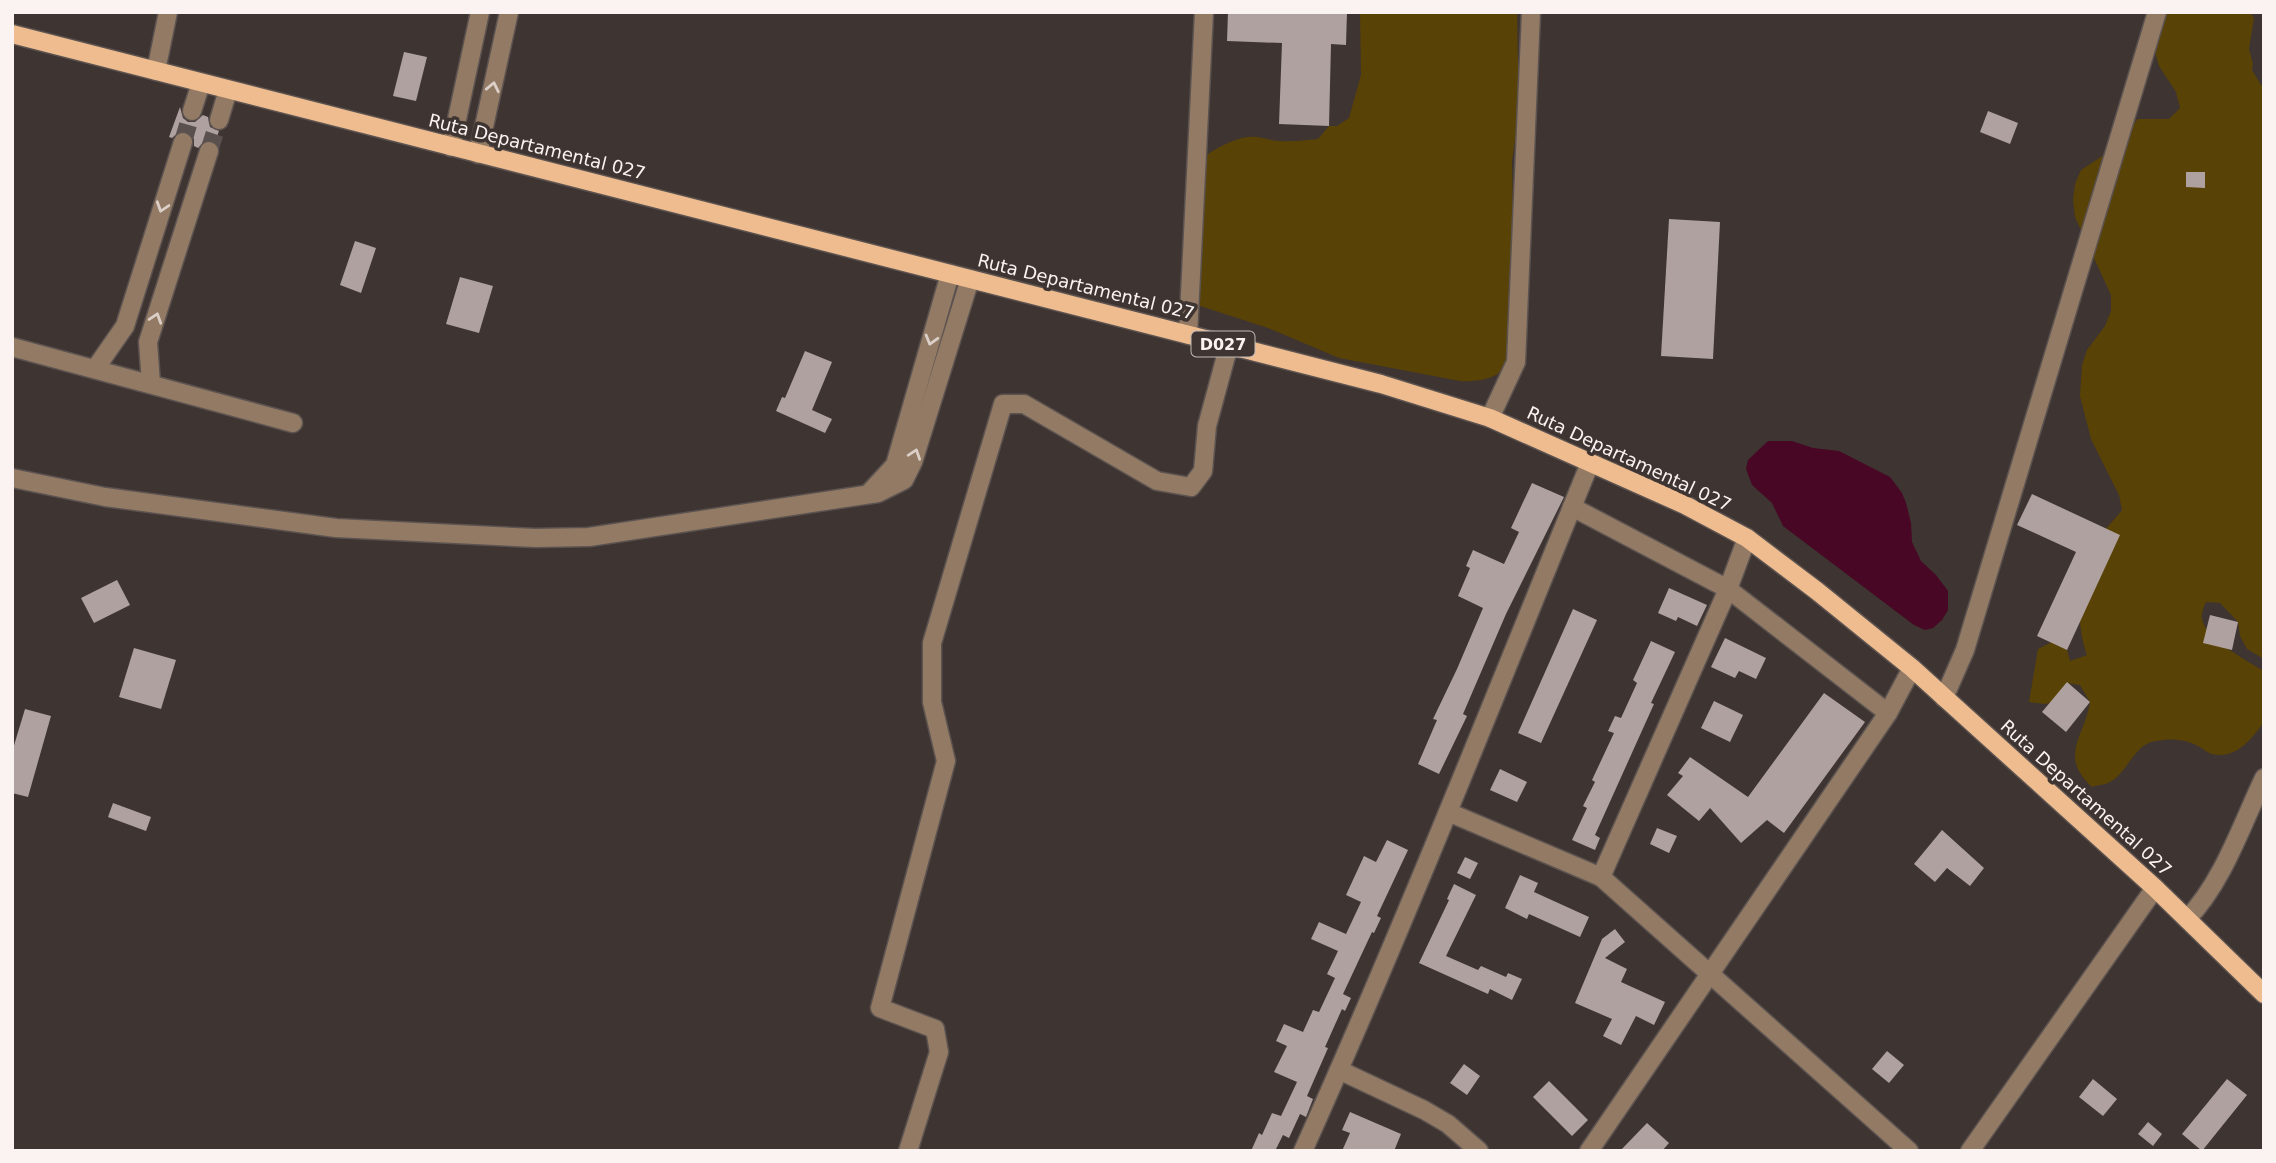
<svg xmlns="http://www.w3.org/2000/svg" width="2276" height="1163" viewBox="0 0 2276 1163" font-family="'DejaVu Sans',sans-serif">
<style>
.green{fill:#594206}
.water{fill:#480724}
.building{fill:#aea1a0}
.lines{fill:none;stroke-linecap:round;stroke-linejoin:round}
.minor-tunnel{stroke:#5a514e;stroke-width:18;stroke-dasharray:18 9;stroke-linecap:butt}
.minor-casing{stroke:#5c5350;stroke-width:21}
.major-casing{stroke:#5c5350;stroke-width:21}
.minor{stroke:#927a64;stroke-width:18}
.major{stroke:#eebc8f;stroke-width:18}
.oneway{stroke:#dbcfc7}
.labels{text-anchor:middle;stroke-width:7;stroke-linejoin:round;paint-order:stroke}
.shield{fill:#3e3431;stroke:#c2bab7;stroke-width:2}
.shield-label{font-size:16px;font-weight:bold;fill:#faf3f1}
.street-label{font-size:18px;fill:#faf3f1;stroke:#3e3431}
</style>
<rect width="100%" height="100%" fill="#3e3431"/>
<g class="green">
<path d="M1360,12H1517L1519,113L1512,161L1515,341C1512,349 1510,362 1504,368C1495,380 1474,382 1460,381L1339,358L1268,328L1194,304C1191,290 1186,276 1184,262C1182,244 1183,180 1194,167C1203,154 1233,138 1249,137C1261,136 1270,141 1281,141C1293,142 1306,140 1318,139L1329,126H1337L1349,118L1361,75Z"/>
<path d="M2164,12H2250L2254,18L2249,49L2253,64L2252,70L2261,85L2264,86V659L2247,649L2240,636L2238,622L2220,603L2206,602C2204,607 2201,613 2202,618C2204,638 2247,661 2264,671V722C2252,739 2235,760 2212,754C2207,753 2203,748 2198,746C2186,739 2169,738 2156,741C2133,744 2128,774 2108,783C2104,785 2097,785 2092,787C2058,756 2085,736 2090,702L2080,685L2067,683L2059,700L2045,704L2029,702L2038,649L2056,640L2067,650L2070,661L2087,655C2075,622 2078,581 2092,549C2098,535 2113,522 2122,510L2119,495L2091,439L2080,396L2082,365L2087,350L2105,326L2111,311V295L2075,217L2073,200L2075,184L2081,170L2107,153L2138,119H2169L2180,108L2176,92L2159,66L2155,52L2159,20Z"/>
</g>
<path class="water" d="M1768,441H1792L1813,448L1839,451L1890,477L1902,493L1906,503L1911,523L1912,542L1921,561L1936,575L1948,591V610L1942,620L1933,628L1925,630L1914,625L1783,526L1772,503L1752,485L1746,469L1748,460Z"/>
<g class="building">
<path d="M1228,12H1347L1346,45L1331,44L1329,126L1279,124L1282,43L1227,41Z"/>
<path d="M404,52L427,57L416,101L393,96Z"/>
<path d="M180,107L183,118L188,122H195L203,115L208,117L210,127L219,131L215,142L206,140L198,148L194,146V139L187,131H180L172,138L169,137Z"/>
<path d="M1988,111L2018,123L2010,144L1980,132Z"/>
<path d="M2186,172H2205V188L2186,187Z"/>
<path d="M1669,219L1720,222L1713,359L1661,356Z"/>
<path d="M355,241L376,248L361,293L340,285Z"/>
<path d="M460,277L493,286L479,333L446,324Z"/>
<path d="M805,351L832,362L812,410L832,419L825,433L776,411L782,397L785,398Z"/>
<path d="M1532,483L1564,497L1506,614L1463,714L1467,716L1439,774L1418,764L1437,720L1433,719L1457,669L1483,608L1458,596L1470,568L1466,566L1473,550L1504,564L1519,532L1511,528Z"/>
<path d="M2032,494L2120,535L2067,650L2037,636L2076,552L2017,525Z"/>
<path d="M117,580L130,605L94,623L81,598Z"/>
<path d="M1669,588L1707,605L1697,626L1678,617L1676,621L1658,613Z"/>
<path d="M1573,609L1597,620L1541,743L1518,733Z"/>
<path d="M2210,615L2238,622L2232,650L2203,643Z"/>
<path d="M1725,638L1766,658L1756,679L1739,671L1735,678L1711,667Z"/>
<path d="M1651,641L1675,652L1651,703L1654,704L1595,835L1600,838L1595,850L1572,840L1587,808L1583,806L1595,782L1592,780L1614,733L1608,731L1615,716L1621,718L1637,683L1633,680Z"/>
<path d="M134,648L176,660L161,709L119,697Z"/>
<path d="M2067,682L2090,702L2066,732L2042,712Z"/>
<path d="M1824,693L1865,722L1784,833L1767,820L1741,843L1710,808L1699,821L1667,795L1683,776L1678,773L1690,757L1748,797Z"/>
<path d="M1714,701L1743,715L1730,742L1701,728Z"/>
<path d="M25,709L51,716L28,797L12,793V752Z"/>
<path d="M1500,769L1527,782L1517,802L1490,790Z"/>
<path d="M113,803L151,817L146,831L108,817Z"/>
<path d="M1657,828L1677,836L1669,853L1650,844Z"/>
<path d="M1942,830L1984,868L1970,886L1947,868L1935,882L1914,864Z"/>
<path d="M1387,840L1408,850L1377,916L1381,918L1374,933L1372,932L1343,994L1351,998L1345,1011L1342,1009L1325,1047L1328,1048L1307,1096L1313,1099L1306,1117L1300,1114L1289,1138L1283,1135L1275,1151H1251L1259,1133L1262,1135L1272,1113L1281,1116L1297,1082L1274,1072L1287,1046L1276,1041L1284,1024L1303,1032L1313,1010L1319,1012L1335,978L1327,974L1338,951L1311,939L1319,922L1346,934L1361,902L1346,895L1364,856L1376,862Z"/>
<path d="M1465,857L1478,863L1470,879L1457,873Z"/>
<path d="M1520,875L1538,883L1534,892L1589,917L1580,937L1529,914L1527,919L1505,908Z"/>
<path d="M1454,884L1476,895L1446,956L1478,970L1481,966L1506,977L1508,973L1522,979L1512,1000L1490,989L1488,994L1419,963L1449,900L1447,899Z"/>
<path d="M1615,929L1625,942L1605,958L1627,969L1621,982L1665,1002L1654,1025L1636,1016L1621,1045L1603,1036L1612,1019L1575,1003L1602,939Z"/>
<path d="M1887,1051L1904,1065L1889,1083L1872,1069Z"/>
<path d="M1464,1064L1480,1076L1467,1095L1450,1083Z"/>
<path d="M2093,1079L2117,1099L2103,1116L2079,1097Z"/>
<path d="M2227,1079L2247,1095L2202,1151L2182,1134Z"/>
<path d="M1549,1081L1588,1120L1572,1136L1533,1097Z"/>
<path d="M1350,1112L1401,1134L1394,1151H1342L1350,1133L1342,1130Z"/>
<path d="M2148,1122L2162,1134L2153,1146L2138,1134Z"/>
<path d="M1647,1123L1669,1143L1662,1151H1620Z"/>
</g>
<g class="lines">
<g class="minor-tunnel">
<path d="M183,142L192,111"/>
<path d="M209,151L219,120"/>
</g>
<g class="minor-casing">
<g id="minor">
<path d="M156,71L168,12"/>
<path d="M192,111L201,83"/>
<path d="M219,120L228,90"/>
<path d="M451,147L480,12"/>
<path d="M478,154L509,12"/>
<path d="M1188,335L1204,12"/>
<path d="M12,347L293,423"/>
<path d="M95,369L125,326L183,142"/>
<path d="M151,384L148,342L209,151"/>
<path d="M1490,418L1516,362L1531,12"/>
<path d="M12,478L105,497L336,528L535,538L589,537L878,493L904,480L913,462L970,279"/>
<path d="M870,492L895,465L950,274"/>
<path d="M1572,507L1728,589L1888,713"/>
<path d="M1747,538L1728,589L1601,877L1909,1151"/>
<path d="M1944,698L1965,650L2157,12"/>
<path d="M1448,812L1601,877"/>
<path d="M2187,919C2223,882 2242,824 2264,778"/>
<path d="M1339,1070L1424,1110L1448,1124L1479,1151"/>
<path d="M908,1151L939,1052L935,1029L880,1008L946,761L932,702V643L1003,404H1024L1157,481L1191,487L1203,471L1207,426L1229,345"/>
<path d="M1303,1151C1405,924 1496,693 1590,463"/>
<path d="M1589,1151L1888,713L1912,668"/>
<path d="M1970,1151L2155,888"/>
</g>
</g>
<g class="major-casing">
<path id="major" d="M12,34L1381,384L1490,418L1685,505L1747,538L1817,591L1912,668L2155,888L2264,994"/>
</g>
<use href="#minor" class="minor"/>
<use href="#major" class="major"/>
</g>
<defs><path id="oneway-chevron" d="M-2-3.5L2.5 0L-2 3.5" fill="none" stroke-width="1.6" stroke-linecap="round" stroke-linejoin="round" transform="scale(1.75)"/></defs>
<g class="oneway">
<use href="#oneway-chevron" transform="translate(493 87) rotate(-78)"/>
<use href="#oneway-chevron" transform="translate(162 207) rotate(108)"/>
<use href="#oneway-chevron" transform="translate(156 318) rotate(-72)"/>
<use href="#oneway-chevron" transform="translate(931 340) rotate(106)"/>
<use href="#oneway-chevron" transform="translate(915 454) rotate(-71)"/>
</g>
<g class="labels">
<rect class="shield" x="1191.5" y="331.5" width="63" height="25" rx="5"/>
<g class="shield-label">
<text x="1223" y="350">D027</text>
</g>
<g class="street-label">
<text transform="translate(537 147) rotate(14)" y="6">Ruta Departamental 027</text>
<text transform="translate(1086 287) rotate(14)" y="6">Ruta Departamental 027</text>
<text transform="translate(1629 459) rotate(25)" y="6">Ruta Departamental 027</text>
<text transform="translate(2086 798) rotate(42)" y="6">Ruta Departamental 027</text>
</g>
</g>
<rect width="2276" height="1163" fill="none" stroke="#faf3f1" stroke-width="28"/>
</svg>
